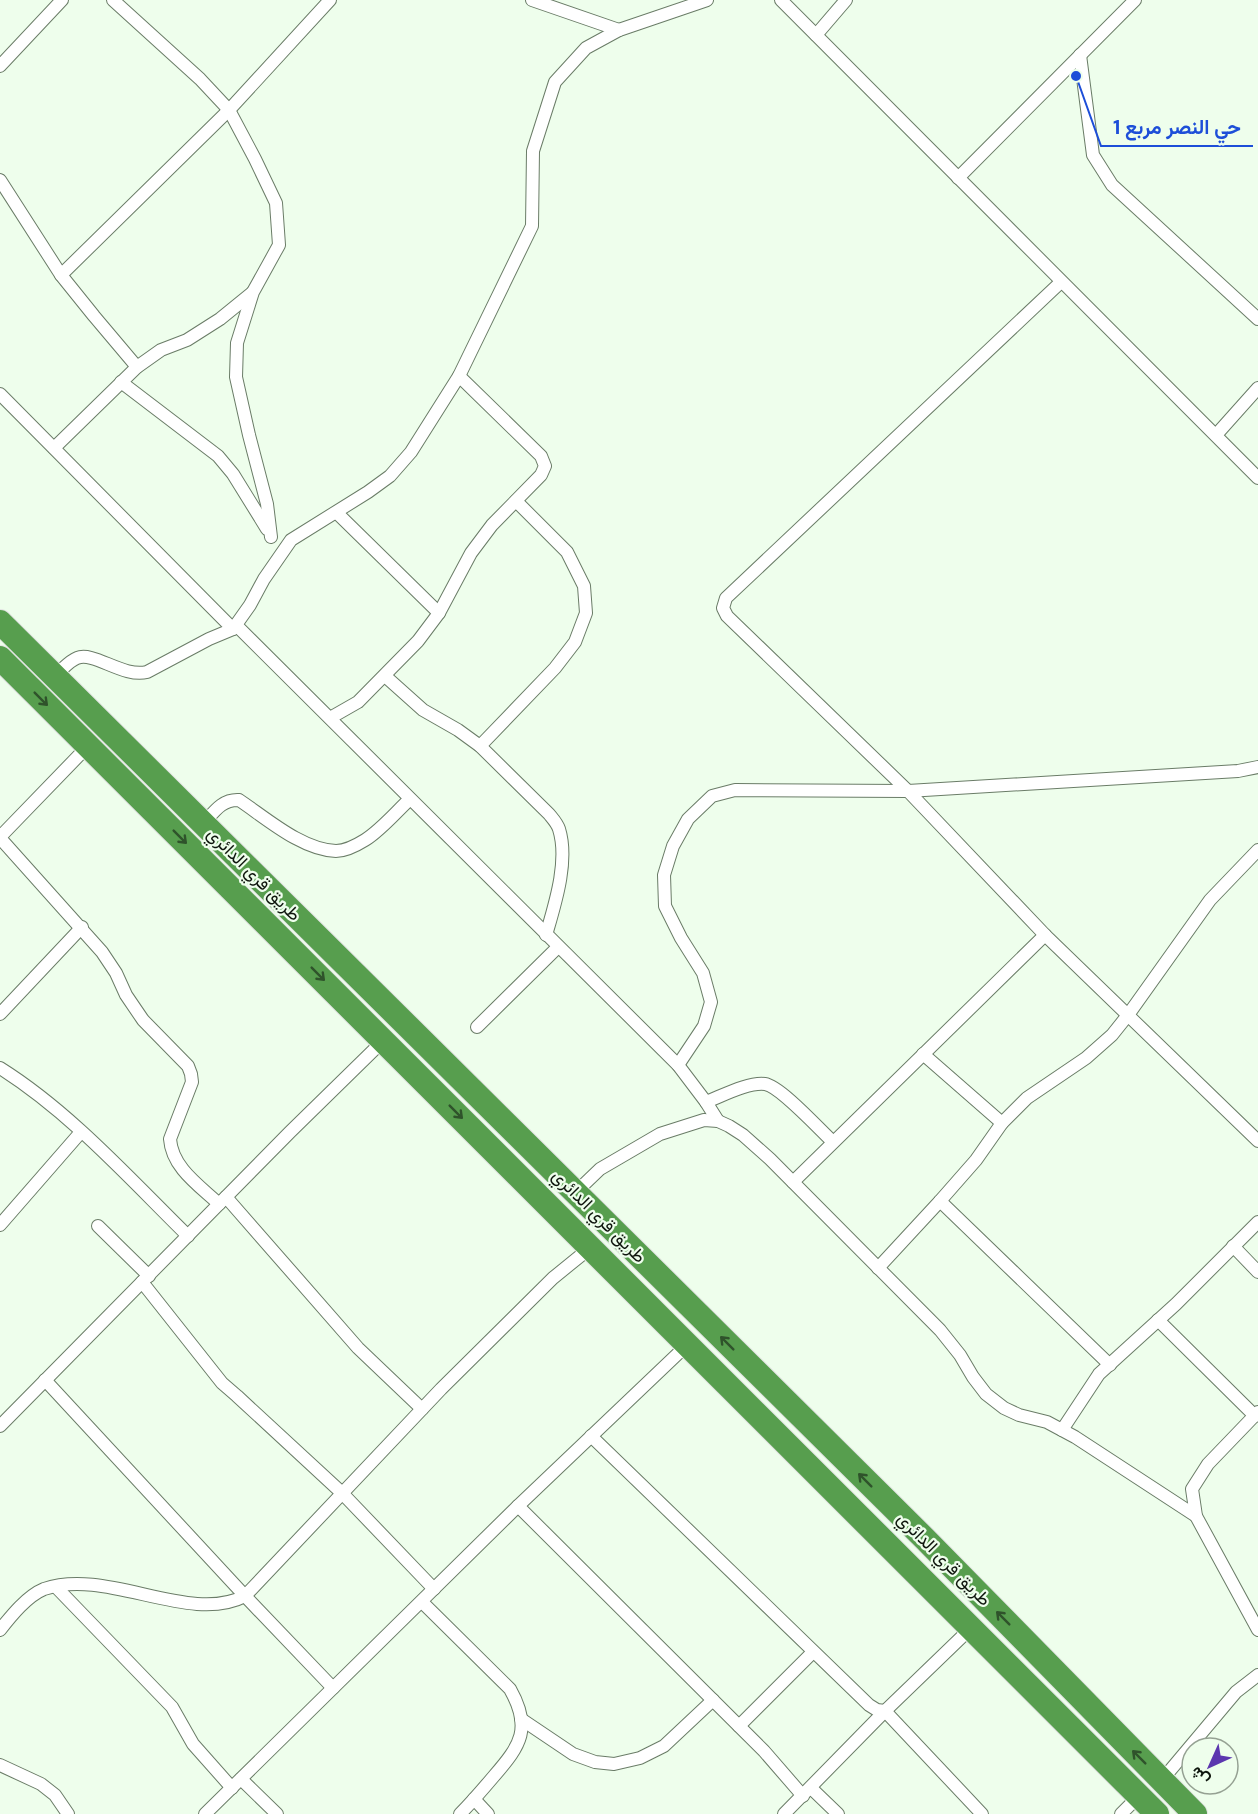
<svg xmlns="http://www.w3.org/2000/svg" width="1258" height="1814" viewBox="0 0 1258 1814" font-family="'DM Sans',Vazirmatn,sans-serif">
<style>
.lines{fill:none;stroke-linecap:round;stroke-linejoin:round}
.street-casing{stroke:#6a7c67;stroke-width:14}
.highway-casing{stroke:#e2e3e2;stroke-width:26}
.street{stroke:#fff;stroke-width:12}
.highway{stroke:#579e4e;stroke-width:24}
.oneway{stroke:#2f532b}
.labels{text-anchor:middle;stroke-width:4.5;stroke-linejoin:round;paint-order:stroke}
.street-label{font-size:18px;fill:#0f160e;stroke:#eefeec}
.leader{fill:none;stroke:#1d4ed8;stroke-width:2}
.callout-dot{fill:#1d4ed8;stroke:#eefeec;stroke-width:2}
.callout-label{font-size:20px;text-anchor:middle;font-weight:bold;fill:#1d4ed8;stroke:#eefeec;stroke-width:4.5;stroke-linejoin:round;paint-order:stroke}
</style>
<rect width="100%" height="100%" fill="#eefeec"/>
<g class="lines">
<g class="street-casing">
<g id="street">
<path d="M113,0L200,79L229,110L255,159L276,203L279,245L253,292L237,343L236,377L249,435L267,504L271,537"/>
<path d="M532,0L619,30"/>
<path d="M781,0L1258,478"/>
<path d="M816,35L846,0"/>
<path d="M1080,55L1093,155L1112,185L1258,319"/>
<path d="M0,66L62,0"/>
<path d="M958,178L1135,0"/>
<path d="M0,180L61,275L94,316L137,367"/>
<path d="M61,275L229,110L330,0"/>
<path d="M1061,282L726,598L723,608L727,616L908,791L1045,935L1258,1141"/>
<path d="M121,382L218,456L233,474L267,529"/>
<path d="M0,394L233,629"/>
<path d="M1216,435L1258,388"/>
<path d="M54,448L137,367L161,350L187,340L220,319L252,293"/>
<path d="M337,513L439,613"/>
<path d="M237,626L678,1065L706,1102L718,1121"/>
<path d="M54,676C61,671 69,661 77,658C94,651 123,678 147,672L209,639L233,629L250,605L264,579L291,540L368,492L390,476L411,452L459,376L532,226L533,151L555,82L586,48L619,30L707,0"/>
<path d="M385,676L423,710L458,730L480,746L549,814C553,819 557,823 559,829C569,861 555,904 546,935"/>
<path d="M330,718L358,702L418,641L439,613L471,553L492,525L541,475L545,466L541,456L459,376"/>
<path d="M480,746L555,668L575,642L586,613L584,586L567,552L516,501"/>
<path d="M203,824C214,812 222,799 239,800C266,818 302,850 336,851C346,851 357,845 365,840C381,830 396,812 410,799"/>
<path d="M0,837L88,746"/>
<path d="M0,838L102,952L116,973L126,995L143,1020L188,1066L191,1074L192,1082L170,1139C172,1168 200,1186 219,1204"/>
<path d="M0,1014L82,927"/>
<path d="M477,1027L558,947"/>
<path d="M923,1054L1002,1123"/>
<path d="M678,1065L704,1026L711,1002L703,973L681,938L665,906L664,875L673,846L688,819L712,796L735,790L908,791L1238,771L1258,767"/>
<path d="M0,1068C70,1112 129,1178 188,1236"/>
<path d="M706,1102C722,1096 748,1082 765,1084C780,1086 820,1130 833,1142"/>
<path d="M793,1182L1045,935"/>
<path d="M575,1193L600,1169L660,1134L704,1120L718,1121L729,1126L743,1135L770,1159L940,1330L960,1355L973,1377L986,1394L1004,1408L1019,1415L1047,1422L1075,1437L1196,1516"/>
<path d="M226,1197L358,1348L422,1409"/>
<path d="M940,1201L1110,1365"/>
<path d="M0,1225L81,1132"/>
<path d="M98,1226L149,1276"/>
<path d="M1233,1246L1258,1272"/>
<path d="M878,1268L940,1201L976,1160L1002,1123L1027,1098L1086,1058L1112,1035L1128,1015L1210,900L1258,850"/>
<path d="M142,1282L222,1383L237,1396L342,1493L434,1589"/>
<path d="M1158,1320L1255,1416"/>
<path d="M45,1380L245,1596L333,1688"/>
<path d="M1258,1412L1208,1464L1192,1489L1196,1516L1258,1630"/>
<path d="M0,1426L290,1132L384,1040"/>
<path d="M1062,1430L1099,1374L1176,1304L1258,1222"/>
<path d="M591,1436L869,1705L877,1710L885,1711L982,1814"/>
<path d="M518,1506L764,1751L803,1796"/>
<path d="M56,1587L172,1707L193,1744L232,1788"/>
<path d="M422,1602L510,1689C532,1728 521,1745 494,1776C483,1789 472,1802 460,1814"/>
<path d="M0,1630C11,1616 27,1596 44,1589C107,1567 189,1625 245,1596L441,1389L553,1278L590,1248"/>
<path d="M521,1719L573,1754L595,1762L614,1764L640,1758L664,1746L713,1700"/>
<path d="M739,1726L813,1652"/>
<path d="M0,1765L41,1784L55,1795L68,1814"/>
<path d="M241,1779L277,1814"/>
<path d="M1162,1780L1236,1692L1258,1675"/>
<path d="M811,1788L838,1814"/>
<path d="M474,1799L488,1814"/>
<path d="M205,1814L518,1506L687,1345"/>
<path d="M784,1814L885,1711L971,1628"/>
<path d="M1121,1814L1139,1796"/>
</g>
</g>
<g class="highway-casing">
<g id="highway">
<path d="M0,622L925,1539L1195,1814"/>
<path d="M0,658L1157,1814"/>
</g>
</g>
<use href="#street" class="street"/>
<use href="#highway" class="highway"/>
</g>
<defs><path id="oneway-shaft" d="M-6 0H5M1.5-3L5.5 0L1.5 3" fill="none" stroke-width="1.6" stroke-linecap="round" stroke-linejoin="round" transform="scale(1.5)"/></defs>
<g class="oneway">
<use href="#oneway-shaft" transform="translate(41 699) rotate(45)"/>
<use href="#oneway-shaft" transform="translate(180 837) rotate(45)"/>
<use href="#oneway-shaft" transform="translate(318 974) rotate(45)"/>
<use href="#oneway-shaft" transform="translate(456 1112) rotate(45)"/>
<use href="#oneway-shaft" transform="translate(727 1343) rotate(-135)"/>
<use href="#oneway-shaft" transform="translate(865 1480) rotate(-135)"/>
<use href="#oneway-shaft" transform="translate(1003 1618) rotate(-135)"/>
<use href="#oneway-shaft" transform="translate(1139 1757) rotate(-135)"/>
</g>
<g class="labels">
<g class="street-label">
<text transform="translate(254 874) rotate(45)" y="6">طريق قري الدائري</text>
<text transform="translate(599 1216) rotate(45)" y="6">طريق قري الدائري</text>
<text transform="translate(944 1559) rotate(45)" y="6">طريق قري الدائري</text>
</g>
</g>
<path class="leader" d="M1076 76L1101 146H1253"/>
<circle class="callout-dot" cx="1076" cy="76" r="6"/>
<g class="callout-label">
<text x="1177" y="134">حي النصر مربع 1</text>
</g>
<g transform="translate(1210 1766) rotate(225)"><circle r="28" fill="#eefeec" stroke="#95a193" stroke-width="1.5"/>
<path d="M0-4.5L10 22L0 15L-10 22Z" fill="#5c37af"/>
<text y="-9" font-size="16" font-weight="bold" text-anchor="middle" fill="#0f160e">ش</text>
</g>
</svg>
